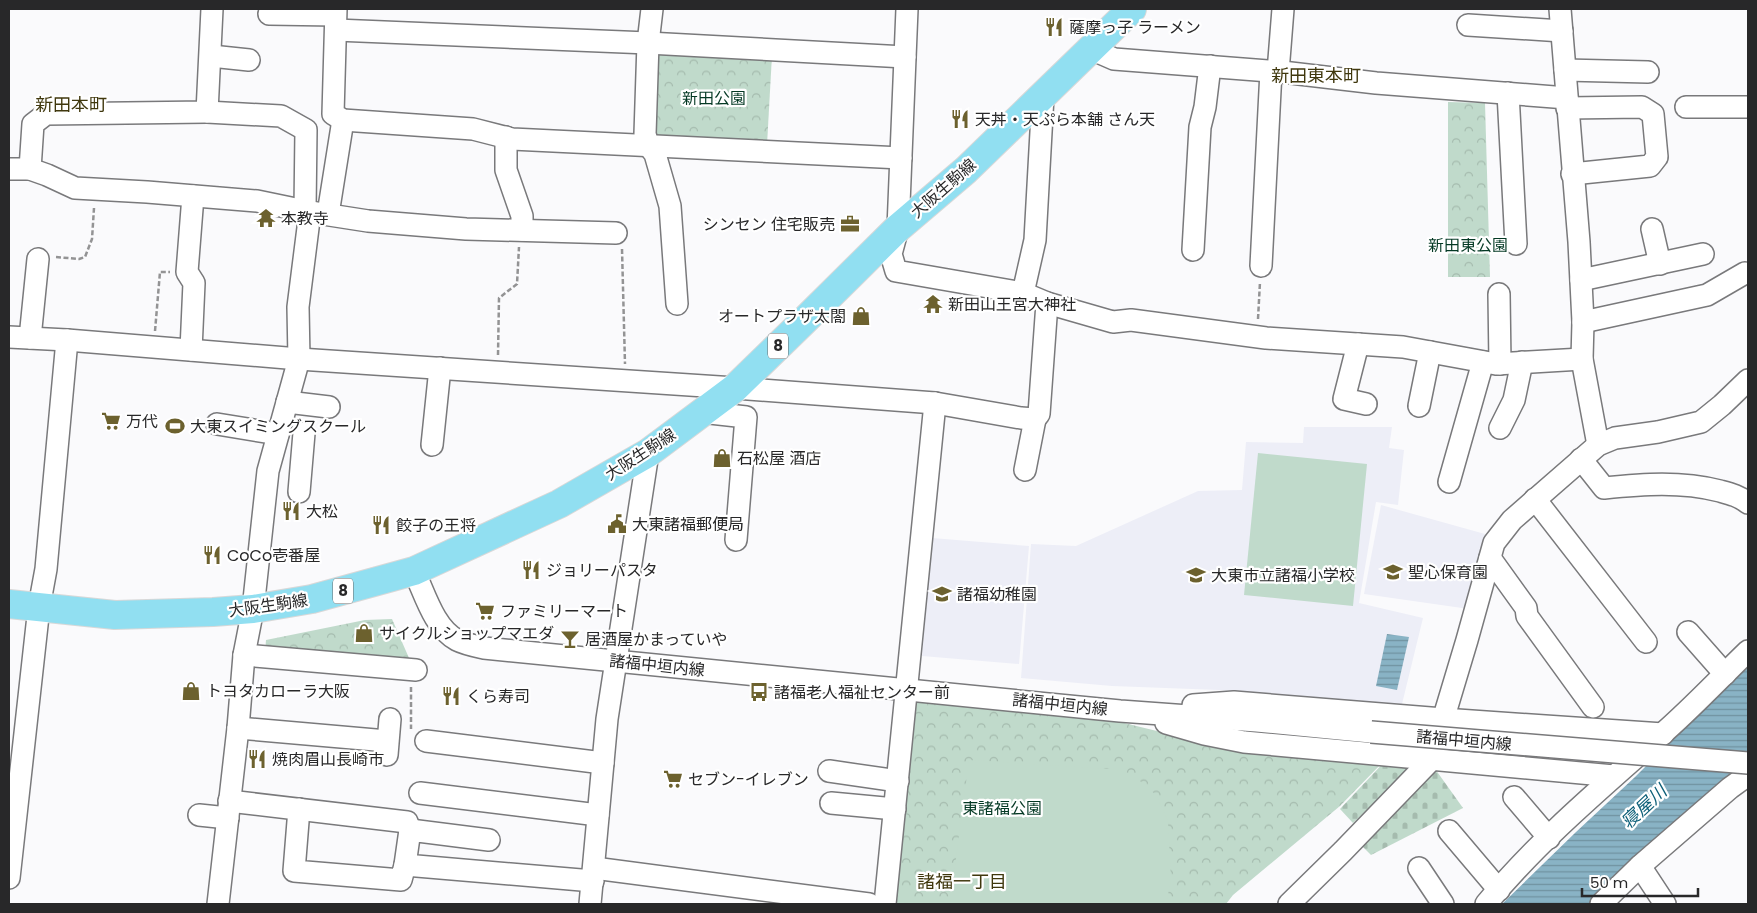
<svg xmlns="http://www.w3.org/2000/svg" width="1757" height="913" viewBox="0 0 1757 913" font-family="Poppins,'Noto Sans JP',sans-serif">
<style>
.built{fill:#edeef7}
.cemetery{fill:url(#cemetery-stones)}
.park{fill:url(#park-crowns)}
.pitch{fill:#c0dacb}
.water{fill:url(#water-rules)}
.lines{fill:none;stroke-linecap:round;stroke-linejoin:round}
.minor-casing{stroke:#79797b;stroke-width:24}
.major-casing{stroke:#d8d8d8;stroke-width:30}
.path{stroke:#939394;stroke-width:2.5;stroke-dasharray:5 2.5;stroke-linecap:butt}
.minor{stroke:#fff;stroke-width:21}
.major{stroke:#91dff1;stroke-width:28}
.minor-bridge-casing{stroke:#79797b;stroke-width:24;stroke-linecap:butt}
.minor-bridge{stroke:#fff;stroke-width:21}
.labels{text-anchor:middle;stroke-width:4.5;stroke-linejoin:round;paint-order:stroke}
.shield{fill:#fff;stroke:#686869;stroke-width:1}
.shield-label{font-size:15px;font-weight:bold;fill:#282829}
.poi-label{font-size:16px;fill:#282829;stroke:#fff;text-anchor:start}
.park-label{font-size:16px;fill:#043924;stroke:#fff}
.street-label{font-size:16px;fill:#282829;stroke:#fff}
.neighbourhood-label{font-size:18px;fill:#40380e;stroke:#fff}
.water-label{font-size:18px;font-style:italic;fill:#0d5f78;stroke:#fff}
</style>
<defs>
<pattern id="cemetery-stones" width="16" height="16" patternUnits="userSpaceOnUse" patternTransform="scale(1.25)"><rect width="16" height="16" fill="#c0dacb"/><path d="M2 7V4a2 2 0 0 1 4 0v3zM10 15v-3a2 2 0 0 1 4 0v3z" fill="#a5bbae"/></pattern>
<pattern id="park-crowns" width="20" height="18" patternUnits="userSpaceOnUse" patternTransform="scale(1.25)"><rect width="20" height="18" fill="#c0dacb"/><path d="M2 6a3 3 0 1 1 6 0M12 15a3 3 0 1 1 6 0" fill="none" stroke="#a5bbae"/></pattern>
<pattern id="water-rules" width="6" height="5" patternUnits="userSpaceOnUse" patternTransform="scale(1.25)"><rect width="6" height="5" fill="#89b3c5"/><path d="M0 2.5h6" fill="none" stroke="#7092a0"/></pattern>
</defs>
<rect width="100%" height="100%" fill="#fafafc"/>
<g class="built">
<path d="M1304,427H1392L1389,448L1404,450L1398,505L1376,502L1359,603L1423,618L1402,704L1219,690L1112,686L1021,678L1031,544L1076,546L1198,491L1242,490L1246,442L1303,443Z"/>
<path d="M1381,505L1485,534L1469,609L1364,594Z"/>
<path d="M932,538L1029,546L1019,664L922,656Z"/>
</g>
<g class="cemetery">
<path d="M1388,758L1413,767L1353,823L1340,809Z"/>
<path d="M1433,766L1463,808L1371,855L1357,841Z"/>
</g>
<g class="park">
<path d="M662,49L772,55L767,145L650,135L652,55Z"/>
<path d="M1448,102L1485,103L1490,277H1448Z"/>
<path d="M392,619L409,658L408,663L265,652L266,640L365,620Z"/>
<path d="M914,702L1120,722L1243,752L1383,762L1340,806L1233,895L1226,904H896Z"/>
</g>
<g class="pitch">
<path d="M1258,453L1367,464L1353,606L1244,595Z"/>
<path d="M969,760L1112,769L1132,774L1156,795L1168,821L1171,880L1166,904H950Z"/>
</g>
<g class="water">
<path d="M1387,634L1409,637L1397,690L1376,686Z"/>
<path d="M1748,664V764L1594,904H1502L1576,832L1635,777Z"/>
</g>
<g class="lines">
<g class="minor-casing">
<g id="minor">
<path d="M336,9L333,114L343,120L473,129L512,139L901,158"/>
<path d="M652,9L648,43L645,134L648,145L655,154L670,206L677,304"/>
<path d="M907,9L898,228L891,254L896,271L1023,293L1047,303L1113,322L1131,320L1266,338L1403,347L1496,364L1582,359"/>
<path d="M1560,9L1579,242L1583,322L1582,359L1598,445"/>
<path d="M269,14L335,15"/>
<path d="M1468,25L1562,31"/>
<path d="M336,30L648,43L905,57"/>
<path d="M1091,49L1114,59L1282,72L1376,83L1567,98"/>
<path d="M211,56L249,60"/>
<path d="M1565,70L1648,72"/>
<path d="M1278,72L1283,9"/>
<path d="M1508,93L1516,244"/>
<path d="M1686,107H1748"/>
<path d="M1567,108L1642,107L1653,114L1657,157L1650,166L1572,174"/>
<path d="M207,112L281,116L306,130L305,210"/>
<path d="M506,137V170L522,216V230"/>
<path d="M9,169H30L47,175L75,188L147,192L257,201L310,212L368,221L466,229L616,233"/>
<path d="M30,169L33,124L46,114L207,112L212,9"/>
<path d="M328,214L343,120"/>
<path d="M1652,229L1660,264"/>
<path d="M1193,250L1200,127L1205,107L1210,66"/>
<path d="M1261,266L1271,71"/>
<path d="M1581,280L1703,254"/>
<path d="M1023,293L1035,240L1043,96"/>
<path d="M1499,294L1500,364"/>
<path d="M1583,322L1707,295L1745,273"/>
<path d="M9,337L67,340L299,359L735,388L935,403L1021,418L1035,419L1039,414L1047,303"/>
<path d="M30,338L38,259"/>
<path d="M1358,344L1344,399L1366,404"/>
<path d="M191,350L194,283L187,272L193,196"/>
<path d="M287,402L329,407"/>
<path d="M1419,406L1430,352"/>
<path d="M701,412L746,417L736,540"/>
<path d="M217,424L278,434"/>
<path d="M1500,428L1514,400L1522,362"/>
<path d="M432,445L440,368"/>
<path d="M1581,459L1604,488C1643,484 1681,481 1720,491C1731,494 1739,496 1748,503"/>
<path d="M1025,470L1035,419"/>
<path d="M1449,482L1483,362"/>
<path d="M299,492L304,433"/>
<path d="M1535,499L1646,642"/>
<path d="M1490,558L1526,608L1527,616L1593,707"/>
<path d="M414,571C425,594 434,628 457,640C465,644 475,646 484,648L1120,711L1257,721L1371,732"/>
<path d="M1688,632L1725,674"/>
<path d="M244,655L416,670"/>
<path d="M1193,705L1234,702L1443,719L1663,734"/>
<path d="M1166,723L1204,734L1244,742L1614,776"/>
<path d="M238,728L387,741"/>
<path d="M426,741L603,763"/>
<path d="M387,755L390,719"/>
<path d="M829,771L898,781"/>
<path d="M420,793L598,815"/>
<path d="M1514,797L1549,838"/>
<path d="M229,801L407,822L410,830"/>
<path d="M831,803L895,809"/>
<path d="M299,809L294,871L401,880L405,865"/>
<path d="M199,815L228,818"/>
<path d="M1449,831L1499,890"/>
<path d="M489,840L410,830L405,865L593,881"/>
<path d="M1640,866L1665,904"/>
<path d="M594,868L869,904"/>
<path d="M1419,868L1443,904"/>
<path d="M9,878L39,607L46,569L67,340"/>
<path d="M218,904L238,728L244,655L253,609L268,471L299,359L298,307L310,212"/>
<path d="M590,904L607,719L648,453"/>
<path d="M885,904L935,403"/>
<path d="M1289,904L1343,851L1431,760L1467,640L1494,543L1512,520L1598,445L1615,438L1658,432L1701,422L1722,405L1748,380"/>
<path d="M1486,904C1537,842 1600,789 1661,735C1691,709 1719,679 1748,651"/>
<path d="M1601,904L1640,866L1730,788L1748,775"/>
</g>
</g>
<g class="major-casing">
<path id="major" d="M9,604L115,615L213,612L253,609L312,599L414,571L559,504L648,453L735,388L805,320L898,228L966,170L1132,9"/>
</g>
<g class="path">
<path d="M622,249L625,364"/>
<path d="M56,257L79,259L85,257L92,239L94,208"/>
<path d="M1258,319L1260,282"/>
<path d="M155,331L160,272H170"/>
<path d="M498,355L499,298L517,284L519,247"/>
<path d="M411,687V729"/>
</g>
<use href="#minor" class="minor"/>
<use href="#major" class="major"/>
<g class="minor-bridge-casing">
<path id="minor-bridge" d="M1371,732L1748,763"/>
</g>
<use href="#minor-bridge" class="minor-bridge"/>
</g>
<defs>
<g id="restaurant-bare" transform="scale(1.5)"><path d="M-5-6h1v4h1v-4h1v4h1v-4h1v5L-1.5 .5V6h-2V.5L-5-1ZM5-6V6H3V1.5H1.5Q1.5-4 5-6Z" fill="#6c612e" stroke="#fff" stroke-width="2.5" paint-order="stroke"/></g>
<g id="temple-bare" transform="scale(1.5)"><path d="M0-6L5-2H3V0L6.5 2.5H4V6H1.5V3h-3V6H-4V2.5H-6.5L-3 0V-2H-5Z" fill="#6c612e" stroke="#fff" stroke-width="2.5" paint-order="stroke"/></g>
<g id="office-bare" transform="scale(1.5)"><path d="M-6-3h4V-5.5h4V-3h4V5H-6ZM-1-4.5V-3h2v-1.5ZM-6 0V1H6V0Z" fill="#6c612e" stroke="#fff" stroke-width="2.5" paint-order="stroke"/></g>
<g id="shop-bare" transform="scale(1.5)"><path d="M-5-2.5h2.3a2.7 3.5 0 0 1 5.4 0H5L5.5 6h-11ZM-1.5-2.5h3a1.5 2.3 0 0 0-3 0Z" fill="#6c612e" stroke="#fff" stroke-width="2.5" paint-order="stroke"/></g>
<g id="supermarket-bare" transform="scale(1.5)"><path d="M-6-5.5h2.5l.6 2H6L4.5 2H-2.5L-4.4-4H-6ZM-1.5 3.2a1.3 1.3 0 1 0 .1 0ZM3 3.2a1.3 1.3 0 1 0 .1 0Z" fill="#6c612e" stroke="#fff" stroke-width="2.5" paint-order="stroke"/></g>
<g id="stadium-bare" transform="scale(1.5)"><path d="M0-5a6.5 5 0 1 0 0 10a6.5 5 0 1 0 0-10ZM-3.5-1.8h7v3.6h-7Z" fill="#6c612e" stroke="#fff" stroke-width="2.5" paint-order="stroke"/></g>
<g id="civic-bare" transform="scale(1.5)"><path d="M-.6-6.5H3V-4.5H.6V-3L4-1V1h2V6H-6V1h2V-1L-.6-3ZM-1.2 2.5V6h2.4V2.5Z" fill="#6c612e" stroke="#fff" stroke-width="2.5" paint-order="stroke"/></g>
<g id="school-bare" transform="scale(1.5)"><path d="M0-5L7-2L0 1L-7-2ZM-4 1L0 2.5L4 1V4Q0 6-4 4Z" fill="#6c612e" stroke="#fff" stroke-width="2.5" paint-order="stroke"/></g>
<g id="bar-bare" transform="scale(1.5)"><path d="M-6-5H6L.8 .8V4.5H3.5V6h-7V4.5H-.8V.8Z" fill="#6c612e" stroke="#fff" stroke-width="2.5" paint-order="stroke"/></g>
<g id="bus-bare" transform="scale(1.5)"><path d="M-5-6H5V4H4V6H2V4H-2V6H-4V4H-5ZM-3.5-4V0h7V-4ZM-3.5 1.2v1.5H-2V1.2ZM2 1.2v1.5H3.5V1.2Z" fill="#6c612e" stroke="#fff" stroke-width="2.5" paint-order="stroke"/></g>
</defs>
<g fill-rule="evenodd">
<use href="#restaurant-bare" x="1054" y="27"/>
<use href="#restaurant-bare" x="960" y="119"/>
<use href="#temple-bare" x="266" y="218"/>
<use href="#office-bare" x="850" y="224"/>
<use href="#temple-bare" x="933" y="304"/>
<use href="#shop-bare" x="861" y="316"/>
<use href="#supermarket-bare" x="111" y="421"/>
<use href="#stadium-bare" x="175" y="426"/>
<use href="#shop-bare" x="722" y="458"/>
<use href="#restaurant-bare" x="291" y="511"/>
<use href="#civic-bare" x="617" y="524"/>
<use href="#restaurant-bare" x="381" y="525"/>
<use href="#restaurant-bare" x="212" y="555"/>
<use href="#restaurant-bare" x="531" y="570"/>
<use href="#school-bare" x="1393" y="572"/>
<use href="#school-bare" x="1196" y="575"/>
<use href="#school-bare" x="942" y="594"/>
<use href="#supermarket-bare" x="485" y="611"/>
<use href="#shop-bare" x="364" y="633"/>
<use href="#bar-bare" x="570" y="639"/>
<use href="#shop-bare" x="191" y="691"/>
<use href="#bus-bare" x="759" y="692"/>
<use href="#restaurant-bare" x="451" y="696"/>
<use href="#restaurant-bare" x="257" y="759"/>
<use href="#supermarket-bare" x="673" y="779"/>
</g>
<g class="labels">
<g class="shield">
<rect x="768" y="333.5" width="20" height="25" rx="4"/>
<rect x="333" y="578.5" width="20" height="25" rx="4"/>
</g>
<g class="shield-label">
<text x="778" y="351">8</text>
<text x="343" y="596">8</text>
</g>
<g class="poi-label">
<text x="1069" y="33">薩摩っ子 ラーメン</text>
<text x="975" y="125">天丼・天ぷら本舗 さん天</text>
<text x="281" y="224">本教寺</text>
<text x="835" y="230" text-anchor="end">シンセン 住宅販売</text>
<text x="948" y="310">新田山王宮大神社</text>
<text x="846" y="322" text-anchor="end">オートプラザ太閤</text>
<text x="126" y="427">万代</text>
<text x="190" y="432">大東スイミングスクール</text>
<text x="737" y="464">石松屋 酒店</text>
<text x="306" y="517">大松</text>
<text x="632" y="530">大東諸福郵便局</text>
<text x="396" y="531">餃子の王将</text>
<text x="227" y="561">CoCo壱番屋</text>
<text x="546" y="576">ジョリーパスタ</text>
<text x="1408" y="578">聖心保育園</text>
<text x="1211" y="581">大東市立諸福小学校</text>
<text x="957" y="600">諸福幼稚園</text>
<text x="500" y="617">ファミリーマート</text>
<text x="379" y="639">サイクルショップマエダ</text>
<text x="585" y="645">居酒屋かまっていや</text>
<text x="206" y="697">トヨタカローラ大阪</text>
<text x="774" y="698">諸福老人福祉センター前</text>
<text x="466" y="702">くら寿司</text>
<text x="272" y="765">焼肉眉山長崎市</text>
<text x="688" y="785">セブン-イレブン</text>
</g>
<g class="park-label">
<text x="714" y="104">新田公園</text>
<text x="1468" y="251">新田東公園</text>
<text x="1002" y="814">東諸福公園</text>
</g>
<g class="street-label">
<text transform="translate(943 188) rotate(-41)" y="6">大阪生駒線</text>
<text transform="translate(640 454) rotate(-33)" y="6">大阪生駒線</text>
<text transform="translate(268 605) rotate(-8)" y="6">大阪生駒線</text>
<text transform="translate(657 665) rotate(6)" y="6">諸福中垣内線</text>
<text transform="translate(1060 704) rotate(6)" y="6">諸福中垣内線</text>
<text transform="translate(1464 740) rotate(5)" y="6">諸福中垣内線</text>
</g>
<g class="neighbourhood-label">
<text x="1316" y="82">新田東本町</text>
<text x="71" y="111">新田本町</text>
<text x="962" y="888">諸福一丁目</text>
</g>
<g class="water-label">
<text transform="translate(1644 807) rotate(-43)" y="6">寝屋川</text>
</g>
</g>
<rect width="1757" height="913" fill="none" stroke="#282829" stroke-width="20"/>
<path d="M1582 888v8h116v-8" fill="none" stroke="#282829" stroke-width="2.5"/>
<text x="1590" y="888" font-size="15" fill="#282829" stroke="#ffffff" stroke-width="4" paint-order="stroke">50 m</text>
</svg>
